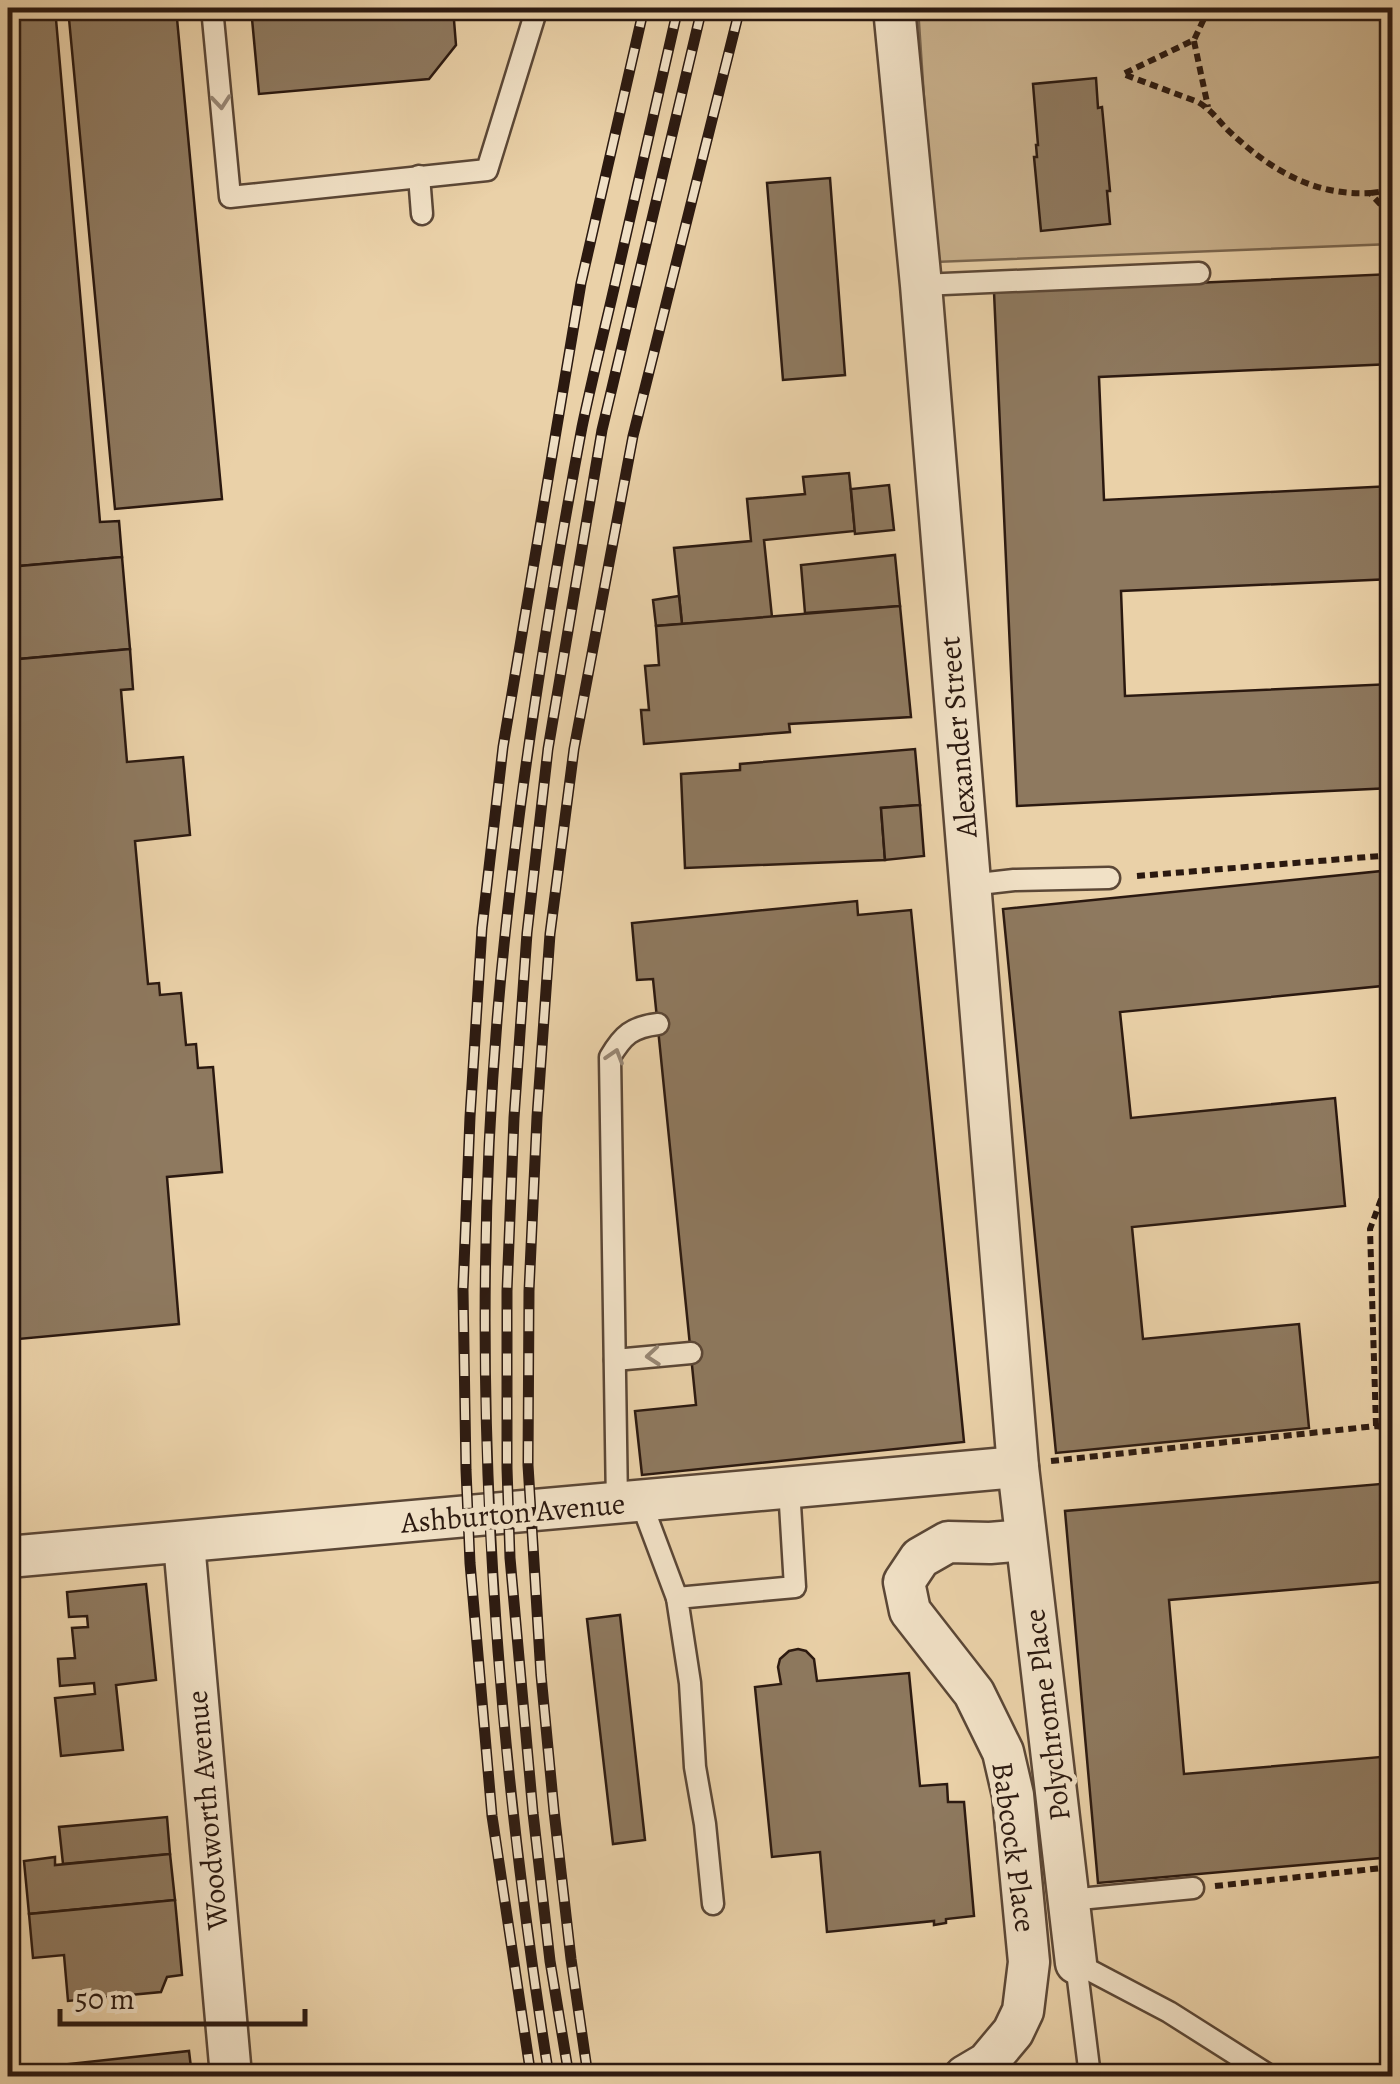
<svg xmlns="http://www.w3.org/2000/svg" width="1400" height="2084" viewBox="0 0 1400 2084" font-family="Alegreya,serif">
<style>
.green{fill:#cab28e;stroke:#7a664f;stroke-width:2.5}
.building{fill:#8e795f;stroke:#2b1910;stroke-width:2.5}
.lines{fill:none;stroke-linecap:round;stroke-linejoin:round}
.lane-casing{stroke:#5b4736;stroke-width:25}
.street-casing{stroke:#5b4736;stroke-width:45}
.path{stroke:#2b1910;stroke-width:6;stroke-dasharray:8 5;stroke-linecap:butt}
.lane{stroke:#f1e1c6;stroke-width:20}
.street{stroke:#f1e1c6;stroke-width:40}
.rail-casing{stroke:#2b1910;stroke-width:11}
.rail{stroke:#f1e1c6;stroke-width:8;stroke-dasharray:22;stroke-linecap:butt}
.oneway{stroke:#988774}
.labels{text-anchor:middle;stroke-width:10;stroke-linejoin:round;paint-order:stroke}
.street-label{font-size:30px;fill:#2b1910;stroke:#f1e1c6}
</style>
<rect width="100%" height="100%" fill="#ead1a8"/>
<filter id="stains"><feTurbulence type="fractalNoise" baseFrequency=".002" numOctaves="4"/><feColorMatrix values="0 0 0 0 .2 0 0 0 0 .09 0 0 0 0 .02 0 0 0 .5 -.17"/></filter>
<radialGradient id="worn" r=".72"><stop offset=".6" stop-color="#630" stop-opacity="0"/><stop offset="1" stop-color="#630" stop-opacity=".3"/></radialGradient>
<path class="green" d="M918,8H1392V244L935,262Z"/>
<g class="building">
<path d="M8,8H55L100,522L119,521L122,557L8,567Z"/>
<path d="M68,8H176L222,499L115,509Z"/>
<path d="M251,8H453L456,45L429,79L259,94Z"/>
<path d="M1096,78L1098,108L1102,107L1110,191H1107L1110,224L1041,231L1034,157H1037L1036,145H1038L1033,84Z"/>
<path d="M830,178L845,375L783,380L767,183Z"/>
<path d="M1392,274V364L1099,377L1104,500L1392,486V579L1121,591L1125,696L1392,684V788L1017,806L994,292Z"/>
<path d="M849,473L855,531L764,540L772,617L682,624L674,548L751,541L747,499L805,494L803,477Z"/>
<path d="M889,485L894,530L855,534L851,489Z"/>
<path d="M895,555L900,606L805,613L801,565Z"/>
<path d="M122,557L130,649L8,660V567Z"/>
<path d="M679,596L682,624L656,626L653,600Z"/>
<path d="M900,606L911,717L789,724L790,732L644,744L641,710H649L645,666L659,665L656,626Z"/>
<path d="M130,649L133,689L121,690L127,762L183,757L190,835L135,841L148,984L159,983L160,995L181,993L186,1045L196,1044L198,1068L213,1067L222,1172L167,1177L179,1324L8,1340V660Z"/>
<path d="M915,749L920,805L881,808L885,860L685,868L681,774L740,770V764Z"/>
<path d="M920,805L924,856L885,860L881,808Z"/>
<path d="M1392,870V985L1120,1012L1131,1118L1335,1098L1345,1206L1132,1227L1143,1339L1299,1324L1309,1428L1056,1453L1003,909Z"/>
<path d="M857,901L858,915L911,910L964,1442L642,1475L635,1411L696,1405L653,979L637,980L632,923Z"/>
<path d="M1392,1483V1581L1169,1600L1184,1774L1392,1756V1857L1098,1883L1065,1511Z"/>
<path d="M146,1584L156,1680L116,1685L123,1750L61,1756L55,1698L95,1694L94,1683L60,1686L58,1659L75,1658L72,1628L88,1627L87,1616L69,1617L67,1592Z"/>
<path d="M620,1615L645,1840L613,1844L587,1619Z"/>
<path d="M798,1649L806,1651L814,1659L817,1681L909,1673L920,1786L947,1784L948,1802H964L974,1916L946,1919V1923L934,1925V1921L827,1932L820,1852L772,1857L755,1687L781,1684L778,1667L780,1659L789,1651Z"/>
<path d="M167,1817L170,1854L63,1864L59,1827Z"/>
<path d="M170,1854L175,1900L29,1914L24,1861L55,1857V1865Z"/>
<path d="M175,1900L182,1975L167,1977L161,1992L68,2001L64,1955L33,1958L29,1914Z"/>
<path d="M189,2051L192,2076H42L41,2067Z"/>
</g>
<g class="lines">
<g class="lane-casing">
<g id="lane">
<path d="M212,8L230,197L487,170L537,8"/>
<path d="M419,176L422,214"/>
<path d="M921,285L1199,273"/>
<path d="M970,885L1014,880L1109,878"/>
<path d="M615,1360L691,1353"/>
<path d="M641,1502L677,1598"/>
<path d="M617,1504L610,1057C623,1035 632,1027 658,1024"/>
<path d="M1069,1900L1193,1888"/>
<path d="M713,1904L705,1824L695,1767L690,1683L677,1598L795,1587L789,1488"/>
<path d="M1076,1963L1169,2012L1270,2076"/>
<path d="M1076,1963L1090,2076"/>
</g>
</g>
<g class="street-casing">
<g id="street">
<path d="M894,8L921,285L1018,1467L1076,1963"/>
<path d="M184,1543L231,2076"/>
<path d="M8,1557L1018,1467"/>
<path d="M965,2076L987,2063L1013,2032L1023,2011L1029,1962L1013,1795L1003,1752L974,1693L910,1611L904,1582L920,1558L948,1542L990,1543L1026,1540"/>
</g>
</g>
<g class="path">
<path d="M1209,8L1194,40L1123,74L1198,102C1212,110 1219,122 1231,133C1271,170 1314,196 1370,193L1381,205L1392,212"/>
<path d="M1391,8L1390,29L1392,54"/>
<path d="M1194,41L1208,107"/>
<path d="M1371,193L1392,190"/>
<path d="M1137,876L1392,855"/>
<path d="M1376,1426L1370,1229L1392,1170"/>
<path d="M1051,1461L1376,1426L1392,1429"/>
<path d="M1215,1886L1392,1867"/>
</g>
<use href="#lane" class="lane"/>
<use href="#street" class="street"/>
<g class="rail-casing">
<g id="rail">
<path d="M531,2076L492,1816L470,1563L466,1470L463,1290L470,1117L482,928L503,747L581,283L644,8"/>
<path d="M549,2076C488,1696 464,1309 506,926C524,759 551,592 582,427C592,379 604,332 615,284C636,192 657,100 678,8"/>
<path d="M569,2076L550,1961L533,1813L510,1558L507,1468V1291L514,1118L527,933L548,749L602,430L702,8"/>
<path d="M588,2076L571,1959L554,1811L541,1675L528,1465L529,1291L537,1117L550,934L574,749L633,436L740,8"/>
</g>
</g>
<use href="#rail" class="rail"/>
</g>
<defs><path id="oneway-chevron" d="M-2-3.5L2.5 0L-2 3.5" fill="none" stroke-width="1.6" stroke-linecap="round" stroke-linejoin="round" transform="scale(2.5)"/></defs>
<g class="oneway">
<use href="#oneway-chevron" transform="translate(221 102) rotate(85)"/>
<use href="#oneway-chevron" transform="translate(615 1056) rotate(-73)"/>
<use href="#oneway-chevron" transform="translate(653 1356) rotate(175)"/>
</g>
<g class="labels">
<g class="street-label">
<text transform="translate(958 737) rotate(-95)" y="10">Alexander Street</text>
<text transform="translate(513 1513) rotate(-5)" y="10">Ashburton Avenue</text>
<text transform="translate(1047 1715) rotate(-97)" y="10">Polychrome Place</text>
<text transform="translate(207 1810) rotate(-95)" y="10">Woodworth Avenue</text>
<text transform="translate(1014 1847) rotate(82)" y="10">Babcock Place</text>
</g>
</g>
<rect width="1400" height="2084" fill="none" stroke="#ead1a8" stroke-width="40"/>
<rect x="10" y="10" width="1380" height="2064" fill="none" stroke="#2b1910" stroke-width="5"/>
<rect x="20" y="20" width="1360" height="2044" fill="none" stroke="#2b1910" stroke-width="2.5"/>
<path d="M60 2009v15h245v-15" fill="none" stroke="#2b1910" stroke-width="5"/>
<text x="75" y="2009" font-size="30" fill="#2b1910" stroke="#f1e1c6" stroke-width="8" paint-order="stroke">50 m</text>
<rect width="100%" height="100%" filter="url(#stains)"/>
<rect width="100%" height="100%" fill="url(#worn)"/>
</svg>
